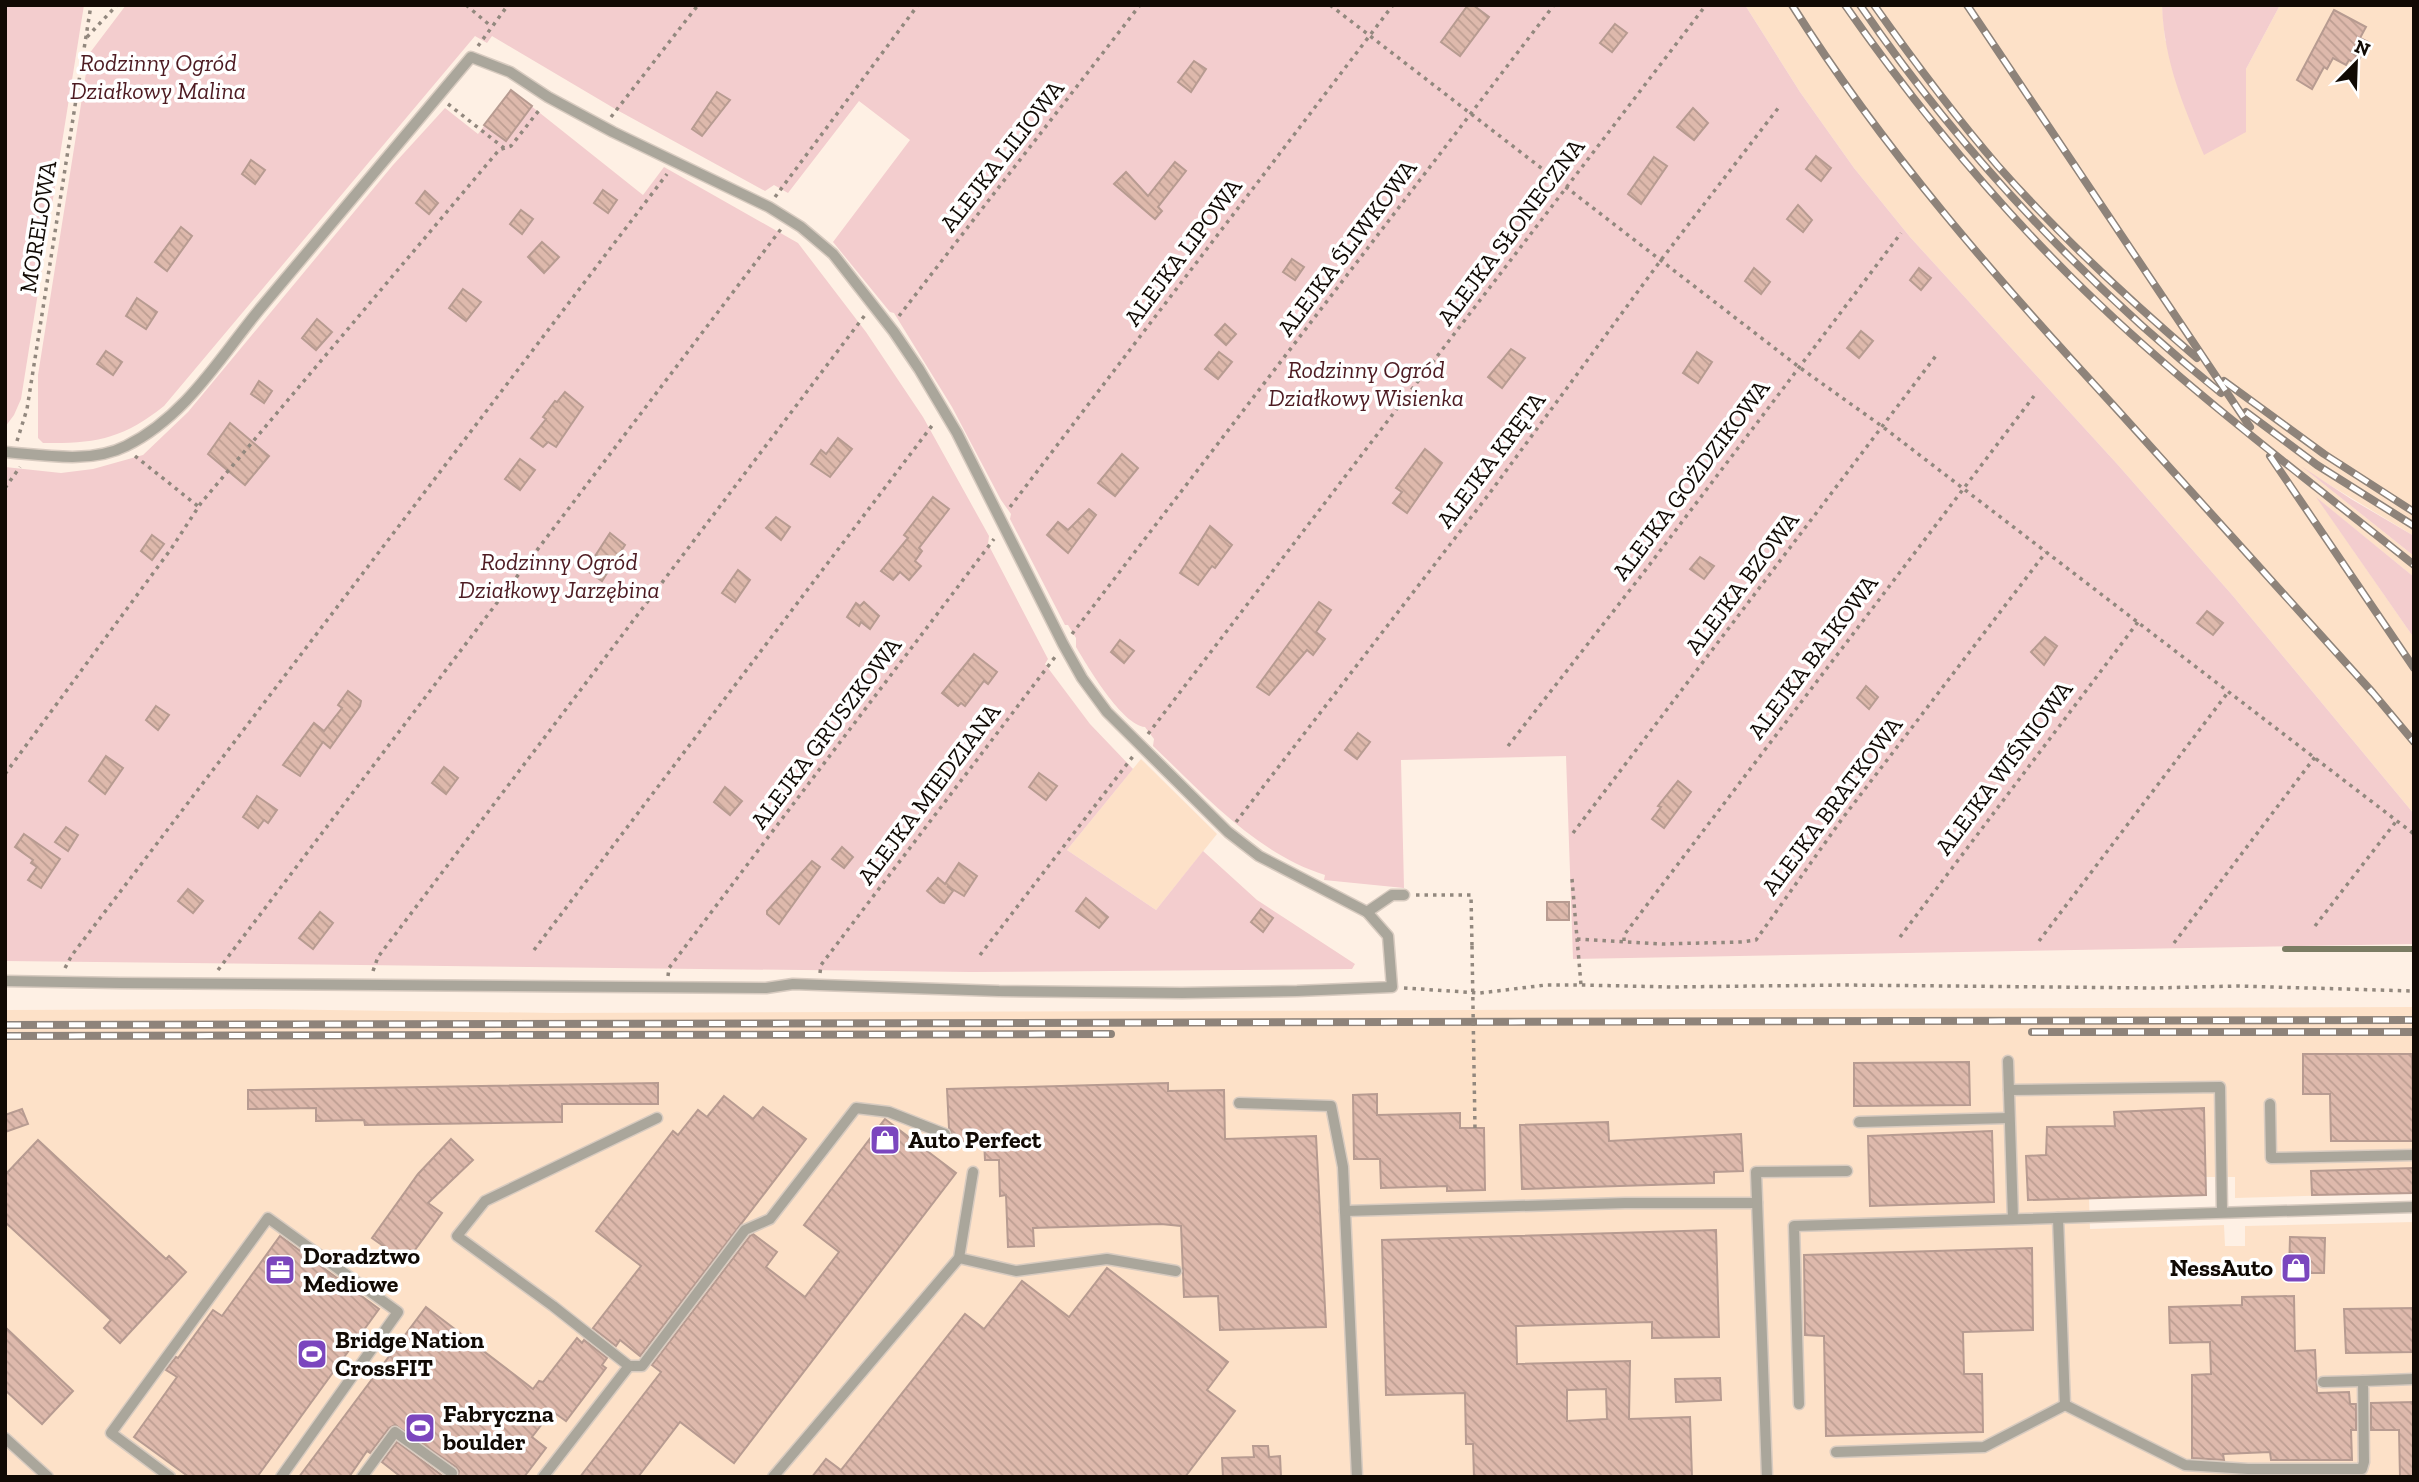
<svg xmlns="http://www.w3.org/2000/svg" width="2419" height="1482" viewBox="0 0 2419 1482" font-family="'Zilla Slab',serif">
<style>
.built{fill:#fde1c8}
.green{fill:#f3cdce}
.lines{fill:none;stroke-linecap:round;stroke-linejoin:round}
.stream{stroke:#7b7c63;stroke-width:6}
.building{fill:url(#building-back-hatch);stroke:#b79b91;stroke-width:2;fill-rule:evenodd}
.lane-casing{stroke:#d8cbc0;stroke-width:13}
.path{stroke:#92887e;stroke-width:3.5;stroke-dasharray:3.5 5;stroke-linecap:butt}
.lane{stroke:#aaa69b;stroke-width:10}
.rail-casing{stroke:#8e837a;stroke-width:8}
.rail{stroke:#fff;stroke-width:5;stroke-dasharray:16;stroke-linecap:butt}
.path-bridge{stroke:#92887e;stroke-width:3.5;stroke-dasharray:3.5 5;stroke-linecap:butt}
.labels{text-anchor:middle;stroke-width:7;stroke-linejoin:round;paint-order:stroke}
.park-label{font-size:24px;font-style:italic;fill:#4d1b22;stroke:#fff}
.street-label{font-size:24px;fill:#110a04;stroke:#fff}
.poi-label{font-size:24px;font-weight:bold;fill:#110a04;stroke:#fff;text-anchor:start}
</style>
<defs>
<pattern id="building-back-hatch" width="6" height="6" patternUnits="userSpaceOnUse" patternTransform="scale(1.75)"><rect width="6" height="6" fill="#deb9ac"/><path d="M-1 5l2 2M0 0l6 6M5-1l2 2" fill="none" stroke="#bd9e92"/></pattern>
</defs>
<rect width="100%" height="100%" fill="#fef0e4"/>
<g class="built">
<path d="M1745,5H2162L2165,40L2246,132V69L2280,5H2414V536L2310,473L2414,556V577L2318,499L2414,638V814L2233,596L2118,465L1910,237L1854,168L1800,92Z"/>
<path d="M1141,759L1217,834L1156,910L1067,850Z"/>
<path d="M2414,1007V1193L2235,1198V1177H2206L2089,1198L2090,1229L2224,1225L2225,1246H2245V1226L2414,1222V1477H5V1010L256,1009L556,1013Z"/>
</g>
<g class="green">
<path d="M5,5H84L21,399L14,415L5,427Z"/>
<path d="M126,5H1745L1800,92L1854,168L1910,237L2118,465L2233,596L2414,814V944L1573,959L1566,756L1401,760L1404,888L1324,880L1325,875C1255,853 1204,794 1153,746L1154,739L1145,727C1122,725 1088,667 1076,647V638L1068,625H1065L1010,519L1011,514L1001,500L952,407L894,313L890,312L833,242L910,140L859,101L788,193L774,185L765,191L617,110L492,36L487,43L475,36L164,406C123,439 94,444 43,443L38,438V375L89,54Z"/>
<path d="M2162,5H2280L2246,69V132L2204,155C2183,104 2164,62 2162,5Z"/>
<path d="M511,90L643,195L664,167L798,243L866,332L923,417L989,536L988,544L1048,659L1045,664L1090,724L1133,769L1067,850L1156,910L1203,851L1257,900L1355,964L1352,969L971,972L5,961V467L61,473L93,469L143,455L188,412L393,165L445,108L478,134Z"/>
<path d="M2301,466L2351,499L2414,536V556Z"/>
<path d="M2316,497L2414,577V638Z"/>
</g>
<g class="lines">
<path class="stream" d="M2285,949H2414"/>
</g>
<g class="building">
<path d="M1468,5H1473L1489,17L1460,56L1441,42Z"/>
<path d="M2334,10L2366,27L2360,38L2368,42L2357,64L2349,60L2346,65L2333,58L2327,69L2324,67L2312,89L2297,80Z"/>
<path d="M1615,24L1627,33L1612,52L1600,43Z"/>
<path d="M1194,61L1206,69L1191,92L1178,82Z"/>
<path d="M511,90L532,106L506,141L484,125Z"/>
<path d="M717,92L730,100L702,136L692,129Z"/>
<path d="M1693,108L1708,123L1694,140L1677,127Z"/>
<path d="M1816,156L1831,168L1821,181L1806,169Z"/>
<path d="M1654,157L1667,166L1641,204L1628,194Z"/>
<path d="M251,160L265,170L255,184L242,174Z"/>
<path d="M1175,162L1186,171L1158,207L1162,211L1155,219L1114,184L1126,172L1148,196Z"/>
<path d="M603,190L617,200L608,213L594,203Z"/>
<path d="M425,191L438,203L429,214L416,203Z"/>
<path d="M1798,205L1812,220L1803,232L1787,219Z"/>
<path d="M521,210L533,219L522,234L510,224Z"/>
<path d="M181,227L192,236L167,271L155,262Z"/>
<path d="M542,242L559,257L544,273L528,257Z"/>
<path d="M1292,259L1304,267L1295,280L1283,272Z"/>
<path d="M1754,268L1770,282L1761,294L1745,281Z"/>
<path d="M1919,268L1931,278L1921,290L1910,280Z"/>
<path d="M463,289L481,302L466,321L449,308Z"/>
<path d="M137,298L157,312L146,329L126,316Z"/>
<path d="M317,319L332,332L316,350L302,338Z"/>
<path d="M1225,324L1236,334L1226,345L1215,335Z"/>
<path d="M1861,331L1873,341L1859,358L1847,348Z"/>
<path d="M1511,349L1525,358L1502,388L1488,377Z"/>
<path d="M106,351L122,362L113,375L97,364Z"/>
<path d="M1219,352L1232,362L1218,379L1205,369Z"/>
<path d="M1697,352L1712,362L1698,383L1683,373Z"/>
<path d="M259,381L272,391L264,403L251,394Z"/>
<path d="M565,392L583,407L556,447L548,442L543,447L531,438L546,419L543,417L555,401L557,402Z"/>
<path d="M230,423L269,456L245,485L208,454Z"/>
<path d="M838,438L852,449L830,477L811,464L821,450L826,454Z"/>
<path d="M1425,449L1442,463L1407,513L1393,503L1402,492L1396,488Z"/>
<path d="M1122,454L1138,468L1115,496L1098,483Z"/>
<path d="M520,459L535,470L520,490L505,479Z"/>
<path d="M933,497L949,509L919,548L922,551L915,561L921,566L909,580L900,572L893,580L881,571L908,538L904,535Z"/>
<path d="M1089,509L1096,515L1068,553L1047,535L1058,522L1068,530Z"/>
<path d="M776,517L790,527L781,540L766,528Z"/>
<path d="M1210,526L1232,545L1215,568L1212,566L1198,585L1180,573Z"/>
<path d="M610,533L625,545L602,581L586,570Z"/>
<path d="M152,535L164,544L152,560L141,551Z"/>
<path d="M1700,557L1714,566L1704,579L1690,569Z"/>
<path d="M738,570L750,580L735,602L722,593Z"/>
<path d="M864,602L879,616L870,629L861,622L859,626L847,617L856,603L860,606Z"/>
<path d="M1319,602L1331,610L1316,632L1325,639L1313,655L1307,650L1269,695L1257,687Z"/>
<path d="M2207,611L2223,623L2213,635L2197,623Z"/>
<path d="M2045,637L2057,646L2044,665L2031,652Z"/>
<path d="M1120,640L1134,651L1124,663L1111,652Z"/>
<path d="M974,654L997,672L988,684L984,681L965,706L961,703L958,706L942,693Z"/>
<path d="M1866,686L1878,697L1869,709L1857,698Z"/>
<path d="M348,691L361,701L360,706L330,748L323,742L300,776L283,765L314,723L324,731L342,708L338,705Z"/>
<path d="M156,706L169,715L158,730L146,720Z"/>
<path d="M1358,733L1370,742L1357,759L1345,750Z"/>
<path d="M106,756L123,768L105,794L89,781Z"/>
<path d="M444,767L458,778L446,794L432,783Z"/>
<path d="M1039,773L1057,786L1046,800L1029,787Z"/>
<path d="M1678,781L1691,792L1664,828L1652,819L1661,807L1658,806Z"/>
<path d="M725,787L742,801L730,815L714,802Z"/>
<path d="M257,796L277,810L268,823L264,820L258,828L243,817Z"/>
<path d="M66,827L78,835L68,851L55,842Z"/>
<path d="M24,834L60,859L41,888L28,880L37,867L31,863L33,860L15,847Z"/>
<path d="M842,847L853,857L844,868L832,859Z"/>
<path d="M812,861L820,867L779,924L767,914V911Z"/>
<path d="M959,863L977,876L964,896L947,886L953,891L944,903L940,902L927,891L938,878L945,884Z"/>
<path d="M188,889L203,901L193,913L178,901Z"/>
<path d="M1086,898L1108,917L1099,928L1076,911Z"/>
<rect x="1547" y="902" width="22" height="18"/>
<path d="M1261,909L1273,918L1263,932L1251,922Z"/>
<path d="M320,912L333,923L313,949L299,938Z"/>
<path d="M2303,1054H2412L2414,1141H2331L2330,1094H2303Z"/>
<path d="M1969,1062L1970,1105L1854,1106V1063Z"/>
<path d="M658,1083V1104H562V1122L365,1125L364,1120L316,1121V1108L248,1109V1090Z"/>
<path d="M1168,1083V1091L1224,1090L1225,1139L1316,1136L1326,1327L1220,1330L1218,1296L1184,1297L1181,1226L1161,1224L1033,1228L1034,1246L1008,1247L1006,1195L1000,1196L999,1160H985L984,1141L949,1142L952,1134L949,1128L947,1089Z"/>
<path d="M1377,1094V1115L1460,1113V1128H1484L1485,1190L1447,1191V1186L1381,1188L1380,1159H1354L1353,1095Z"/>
<path d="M724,1096L753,1119L763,1107L806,1139L640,1356L620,1340L616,1346L593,1328L641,1266L596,1231L673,1131L678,1135L698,1110L707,1117Z"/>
<path d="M2204,1108L2206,1195L2028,1200L2026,1156L2046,1155L2047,1127L2115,1126L2114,1112Z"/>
<path d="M22,1109L28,1124L5,1132V1115Z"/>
<path d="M885,1119L956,1173L734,1463L680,1422L638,1477H580L661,1372L652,1365L750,1236L753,1234L777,1252L766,1267L805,1297L839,1252L804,1225Z"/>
<path d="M1608,1122L1609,1141L1741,1134L1743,1171L1714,1172V1183L1522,1189L1520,1125Z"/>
<path d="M1992,1131L1994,1202L1870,1206L1868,1136Z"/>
<path d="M451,1139L473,1160L428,1203L442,1213L406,1262L372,1238L418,1174Z"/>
<path d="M38,1140L166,1259L169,1256L186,1272L120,1343L104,1328L111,1320L5,1222V1175Z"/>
<path d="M2414,1168V1193L2312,1195L2311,1171Z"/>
<path d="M1716,1230L1719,1337L1652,1338V1322L1516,1326L1517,1364L1630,1361L1629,1419L1690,1417L1692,1477H1474L1473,1444H1466L1465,1393L1386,1395L1382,1240ZM1606,1389L1607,1419L1567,1421V1390Z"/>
<path d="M280,1236L379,1309L257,1477H189L134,1437L177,1377L166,1370L176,1357L178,1358L213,1310L222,1316Z"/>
<path d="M2290,1237L2325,1238L2324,1273H2289Z"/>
<path d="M2032,1248L2033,1330L1963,1332L1964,1374H1982L1983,1432L1826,1436L1824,1336L1805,1335L1804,1255Z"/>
<path d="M1107,1268L1228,1362L1207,1390L1235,1411L1185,1477H812L826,1459L841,1470L965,1314L984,1329L1022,1281L1069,1317Z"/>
<path d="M2294,1296L2295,1351L2315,1350L2317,1393L2349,1392L2350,1404H2356V1430H2351L2352,1460H2271L2270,1452L2223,1454L2224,1460L2192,1458V1375L2211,1374L2210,1342L2170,1343L2169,1307L2242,1305V1297Z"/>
<path d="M426,1307L533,1389L539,1381L543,1382L577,1338L582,1343L584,1340L607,1358L602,1365L606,1368L566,1421L552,1411L532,1437L546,1448L524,1477H458L459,1471L456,1467L395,1425L389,1428L370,1453L367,1451L349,1477H299Z"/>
<path d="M2414,1308V1352L2346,1353L2344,1309Z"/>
<path d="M5,1327L73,1391L42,1424L5,1390Z"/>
<path d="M1720,1378L1721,1400L1676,1402L1675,1379Z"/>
<path d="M2414,1402V1477H2400L2399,1430H2371V1403Z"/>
<path d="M397,1442L444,1477H401L382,1462Z"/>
<path d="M1253,1446H1268L1269,1457L1280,1456L1281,1477H1223L1222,1458L1254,1457Z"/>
</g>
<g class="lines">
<g class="lane-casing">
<g id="lane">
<path d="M5,452C43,455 91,464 126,446C185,417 219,359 259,310C330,226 400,141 471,57L510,72L548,97L613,132L769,207L801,227L833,254L894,332L919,369L957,433L1063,644L1082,678L1107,712L1228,832L1259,856L1367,912L1388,936L1392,987L1297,991L1182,993L999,991L820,985L793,984L766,988L120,983L5,981"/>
<path d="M1367,912L1392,895H1404"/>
<path d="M2008,1061L2013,1219"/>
<path d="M2009,1090L2220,1087L2222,1211"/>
<path d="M1239,1103L1331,1106L1343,1167L1357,1477"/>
<path d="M2270,1104L2271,1158L2414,1155"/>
<path d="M657,1118L485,1201L457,1236L553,1306L629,1366H642L745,1230L770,1219L856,1108L889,1112L945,1134"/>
<path d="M1859,1122L2009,1118"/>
<path d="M1345,1211L1625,1203H1757"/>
<path d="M959,1258L1016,1271L1107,1259L1176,1271"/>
<path d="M2323,1382L2363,1381"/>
<path d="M1799,1404L1794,1226L2414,1207"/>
<path d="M2065,1405L2185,1465L2248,1469H2362L2364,1462L2363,1381L2414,1379"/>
<path d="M5,1438L48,1477"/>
<path d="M1836,1452L1984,1447L2065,1405L2058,1218"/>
<path d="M170,1477L111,1433L268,1218L398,1312L281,1477"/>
<path d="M362,1477L395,1432L452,1473"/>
<path d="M543,1477L629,1366"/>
<path d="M773,1477L959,1258L973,1172"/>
<path d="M1767,1477L1756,1172L1847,1171"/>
</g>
</g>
<g class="path">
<path d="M466,5L492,27"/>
<path d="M1330,5L1799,367L1883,427L2414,834"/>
<path d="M87,37L117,5"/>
<path d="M478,46L508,5"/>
<path d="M448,104L504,148"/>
<path d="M611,117L698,5"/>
<path d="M775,197L918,5"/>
<path d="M899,316L1140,5"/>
<path d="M17,441L27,409L91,5"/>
<path d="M135,456L199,507"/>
<path d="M5,488L20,467"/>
<path d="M1010,507L1393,5"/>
<path d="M1072,634L1554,5"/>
<path d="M1148,734L1706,5"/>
<path d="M1508,746L1644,572L1901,233"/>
<path d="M5,774L171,549L201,503L499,150L511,146L540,109"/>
<path d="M1236,822L1489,494L1661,260L1779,107"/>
<path d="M1573,833L1938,353"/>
<path d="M1572,879L1581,985"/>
<path d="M1416,895H1471L1472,946"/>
<path d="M2315,926L2398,819"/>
<path d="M1900,937L2138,622"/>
<path d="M1577,939L1662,944L1742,942L1756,940L1842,819L2046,552"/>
<path d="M1624,941V935L2034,396"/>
<path d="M2039,941L2229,691"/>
<path d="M2174,943L2315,757"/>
<path d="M534,950L934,423"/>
<path d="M980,955L1134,755"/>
<path d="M65,968L72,955L667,174"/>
<path d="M218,970L781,229"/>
<path d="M373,971L378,957L865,315"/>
<path d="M820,973L821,965L1055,657"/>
<path d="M668,976L669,968L994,539"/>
<path d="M1404,988L1480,993L1546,985H1581L1671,987L1844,985L2154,988L2238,986L2414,991"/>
</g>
<use href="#lane" class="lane"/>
<g class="rail-casing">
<g id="rail">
<path d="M1792,5C1884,151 1997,279 2113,405C2200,501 2286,597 2373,693L2414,742"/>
<path d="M1845,5C1912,101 1986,192 2069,275C2175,381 2297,471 2414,565"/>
<path d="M1860,5C1961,152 2082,281 2221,393"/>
<path d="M1874,5C1913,60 1954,115 1998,166C2059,235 2127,298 2197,358"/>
<path d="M1967,5L2250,427"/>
<path d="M2224,381L2324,454L2414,512"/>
<path d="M2246,412L2317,465L2414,526"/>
<path d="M2270,456L2414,668"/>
<path d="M5,1025L2414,1020"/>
<path d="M2032,1032H2414"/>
<path d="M5,1036L1111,1034"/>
</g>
</g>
<use href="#rail" class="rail"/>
<path class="path-bridge" d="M1472,946L1475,1129"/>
</g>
<defs>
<g id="shop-square" transform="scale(1.575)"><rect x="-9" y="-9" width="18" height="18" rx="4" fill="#7b46be" stroke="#fff"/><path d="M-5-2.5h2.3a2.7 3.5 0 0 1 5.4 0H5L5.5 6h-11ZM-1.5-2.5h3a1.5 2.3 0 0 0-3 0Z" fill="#fff"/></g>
<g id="office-square" transform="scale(1.575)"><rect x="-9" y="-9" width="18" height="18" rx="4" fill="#7b46be" stroke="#fff"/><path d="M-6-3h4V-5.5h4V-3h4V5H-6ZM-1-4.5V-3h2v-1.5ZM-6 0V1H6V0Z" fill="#fff"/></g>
<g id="stadium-square" transform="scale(1.575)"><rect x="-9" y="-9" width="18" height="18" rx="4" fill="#7b46be" stroke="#fff"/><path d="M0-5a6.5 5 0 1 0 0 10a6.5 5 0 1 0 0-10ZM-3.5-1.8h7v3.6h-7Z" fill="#fff"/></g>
</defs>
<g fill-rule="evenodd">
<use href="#shop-square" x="885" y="1140"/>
<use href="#shop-square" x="2296" y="1268"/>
<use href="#office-square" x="280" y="1270"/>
<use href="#stadium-square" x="312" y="1354"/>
<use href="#stadium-square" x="420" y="1428"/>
</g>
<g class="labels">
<g class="park-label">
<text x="158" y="71">Rodzinny Ogród<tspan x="158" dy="28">Działkowy Malina</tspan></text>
<text x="1366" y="378">Rodzinny Ogród<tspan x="1366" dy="28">Działkowy Wisienka</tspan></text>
<text x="559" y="570">Rodzinny Ogród<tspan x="559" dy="28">Działkowy Jarzębina</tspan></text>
</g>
<g class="street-label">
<text transform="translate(1002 156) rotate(-52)" y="8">ALEJKA LILIOWA</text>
<text transform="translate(38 227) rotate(-81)" y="8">MORELOWA</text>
<text transform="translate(1511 232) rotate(-53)" y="8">ALEJKA SŁONECZNA</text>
<text transform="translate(1347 248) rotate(-53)" y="8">ALEJKA ŚLIWKOWA</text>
<text transform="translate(1183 252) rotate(-53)" y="8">ALEJKA LIPOWA</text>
<text transform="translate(1491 460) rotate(-53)" y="8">ALEJKA KRĘTA</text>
<text transform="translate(1691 480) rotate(-53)" y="8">ALEJKA GOŻDZIKOWA</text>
<text transform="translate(1742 583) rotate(-53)" y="8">ALEJKA BZOWA</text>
<text transform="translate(1813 657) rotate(-53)" y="8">ALEJKA BAJKOWA</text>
<text transform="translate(826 733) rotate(-53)" y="8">ALEJKA GRUSZKOWA</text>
<text transform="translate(2004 768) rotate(-53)" y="8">ALEJKA WIŚNIOWA</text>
<text transform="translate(929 794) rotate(-53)" y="8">ALEJKA MIEDZIANA</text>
<text transform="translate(1832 806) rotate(-53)" y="8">ALEJKA BRATKOWA</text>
</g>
<g class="poi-label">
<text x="908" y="1148">Auto Perfect</text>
<text x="303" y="1264">Doradztwo<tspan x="303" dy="28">Mediowe</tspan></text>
<text x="2273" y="1276" text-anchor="end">NessAuto</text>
<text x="335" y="1348">Bridge Nation<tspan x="335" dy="28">CrossFIT</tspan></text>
<text x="443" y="1422">Fabryczna<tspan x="443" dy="28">boulder</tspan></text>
</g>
</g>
<rect width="2419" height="1482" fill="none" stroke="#110a04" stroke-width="14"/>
<g transform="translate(2356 63) rotate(23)" stroke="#ffffff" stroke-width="5" paint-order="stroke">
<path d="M0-5L12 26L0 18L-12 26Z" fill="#110a04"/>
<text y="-10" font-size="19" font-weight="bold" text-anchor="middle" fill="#110a04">N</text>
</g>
</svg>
